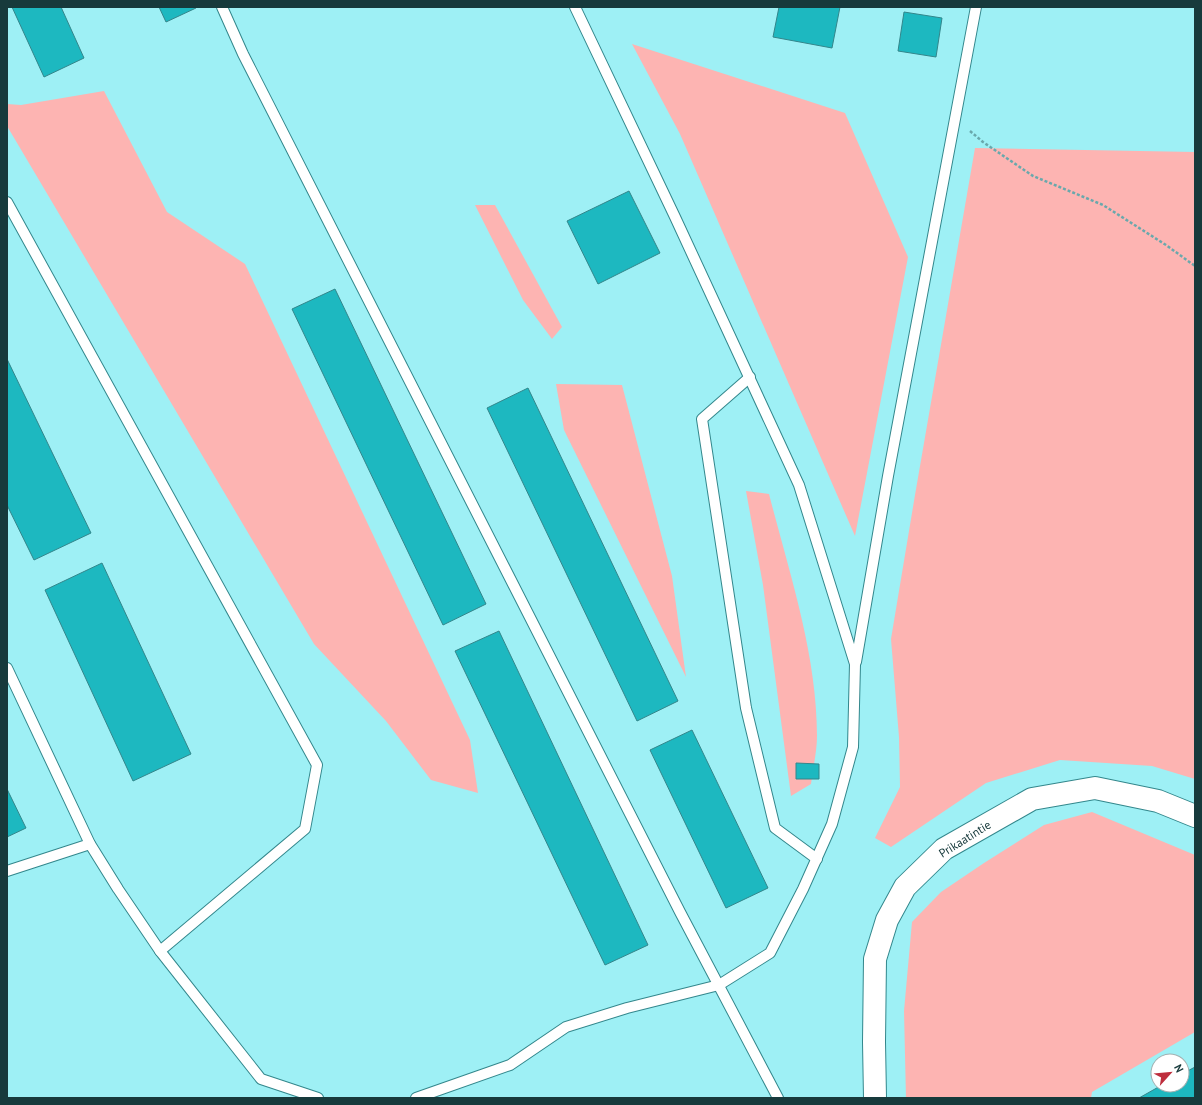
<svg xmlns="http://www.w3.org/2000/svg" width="1202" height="1105" viewBox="0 0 1202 1105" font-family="'PT Sans',sans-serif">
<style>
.green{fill:#fdb4b2}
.building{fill:#1db8c0;stroke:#33868b}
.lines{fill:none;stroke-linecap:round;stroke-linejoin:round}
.lane-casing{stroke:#33878c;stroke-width:12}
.secondary-casing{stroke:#33878c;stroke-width:24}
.path{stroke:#69a8ac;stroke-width:2.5;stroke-dasharray:3 2;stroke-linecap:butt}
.lane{stroke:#fff;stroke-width:10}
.secondary{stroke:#fff;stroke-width:22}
.labels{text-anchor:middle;stroke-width:3;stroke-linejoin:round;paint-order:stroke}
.street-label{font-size:12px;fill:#173a3c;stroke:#fff}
</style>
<rect width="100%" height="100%" fill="#9ef0f5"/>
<g class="green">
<path d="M632,44L845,113L908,257L855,536L680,134Z"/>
<path d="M104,91L167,212L245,264L470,740L478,793L431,780L386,721L314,644L7,126V104L21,105Z"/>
<path d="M975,148L1195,152V779L1152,766L1060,760L986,783L891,847L875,838L900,787L899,737L891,639L915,495Z"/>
<path d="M475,205H495L562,327L552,339L523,300Z"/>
<path d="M556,384L622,385L672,576L686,677L564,430Z"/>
<path d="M746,491L769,494C789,572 817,654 817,736C817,751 813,768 811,784L791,796L763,585Z"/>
<path d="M1092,812L1195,855V1032L1092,1092L1091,1098H906L904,1011L912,922L941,892L984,863L1044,825Z"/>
</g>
<g class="building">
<path d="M12,7H61L84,58L44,77Z"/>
<path d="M159,7H195L196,8L166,22Z"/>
<path d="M779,7H840L832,48L773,37Z"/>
<path d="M904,12L942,18L936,57L898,51Z"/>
<path d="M629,191L660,253L598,284L567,221Z"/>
<path d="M335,289L486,604L443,625L292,309Z"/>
<path d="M7,359L91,533L34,560L7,505Z"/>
<path d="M528,388L678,701L637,721L487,408Z"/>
<path d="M102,563L191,754L133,781L45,590Z"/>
<path d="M499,631L648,945L605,965L455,651Z"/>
<path d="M692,730L768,888L726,908L650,750Z"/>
<path d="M796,763L819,764V779H796Z"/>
<path d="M7,789L26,828L7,837Z"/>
<path d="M1195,1067V1098H1139L1162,1085H1182V1074Z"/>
</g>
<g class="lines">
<g class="lane-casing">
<g id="lane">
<path d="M222,7L243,54L680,912L778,1098"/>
<path d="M7,202L317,765L305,829L160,951"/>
<path d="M750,377L702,419L746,708L775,828L817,859"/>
<path d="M856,662L888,476L976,7"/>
<path d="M7,668L90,844L118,889L160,951L261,1079L318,1098"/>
<path d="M7,871L90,844"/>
<path d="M416,1098L510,1065L566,1027L627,1008L719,985L770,953L803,889L832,824L853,747L855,664L799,485L675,217L575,7"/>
</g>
</g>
<g class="secondary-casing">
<path id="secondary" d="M875,1098L874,1042L875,959L887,920L905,887L944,849L1032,799L1095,788L1158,801L1195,816"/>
</g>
<path class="path" d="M970,131L983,142L1033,176L1103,205L1166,245L1195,266"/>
<use href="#lane" class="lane"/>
<use href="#secondary" class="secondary"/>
</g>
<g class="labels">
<g class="street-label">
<text transform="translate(965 839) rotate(-32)" y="4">Prikaatintie</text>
</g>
</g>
<rect width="1202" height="1105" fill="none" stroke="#173a3c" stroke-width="16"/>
<g transform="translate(1170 1073) rotate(63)"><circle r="19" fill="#ffffff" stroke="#a2b0b1"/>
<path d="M0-3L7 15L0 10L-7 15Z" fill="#be2e3d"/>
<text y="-6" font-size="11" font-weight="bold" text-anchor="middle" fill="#173a3c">N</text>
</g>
</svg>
